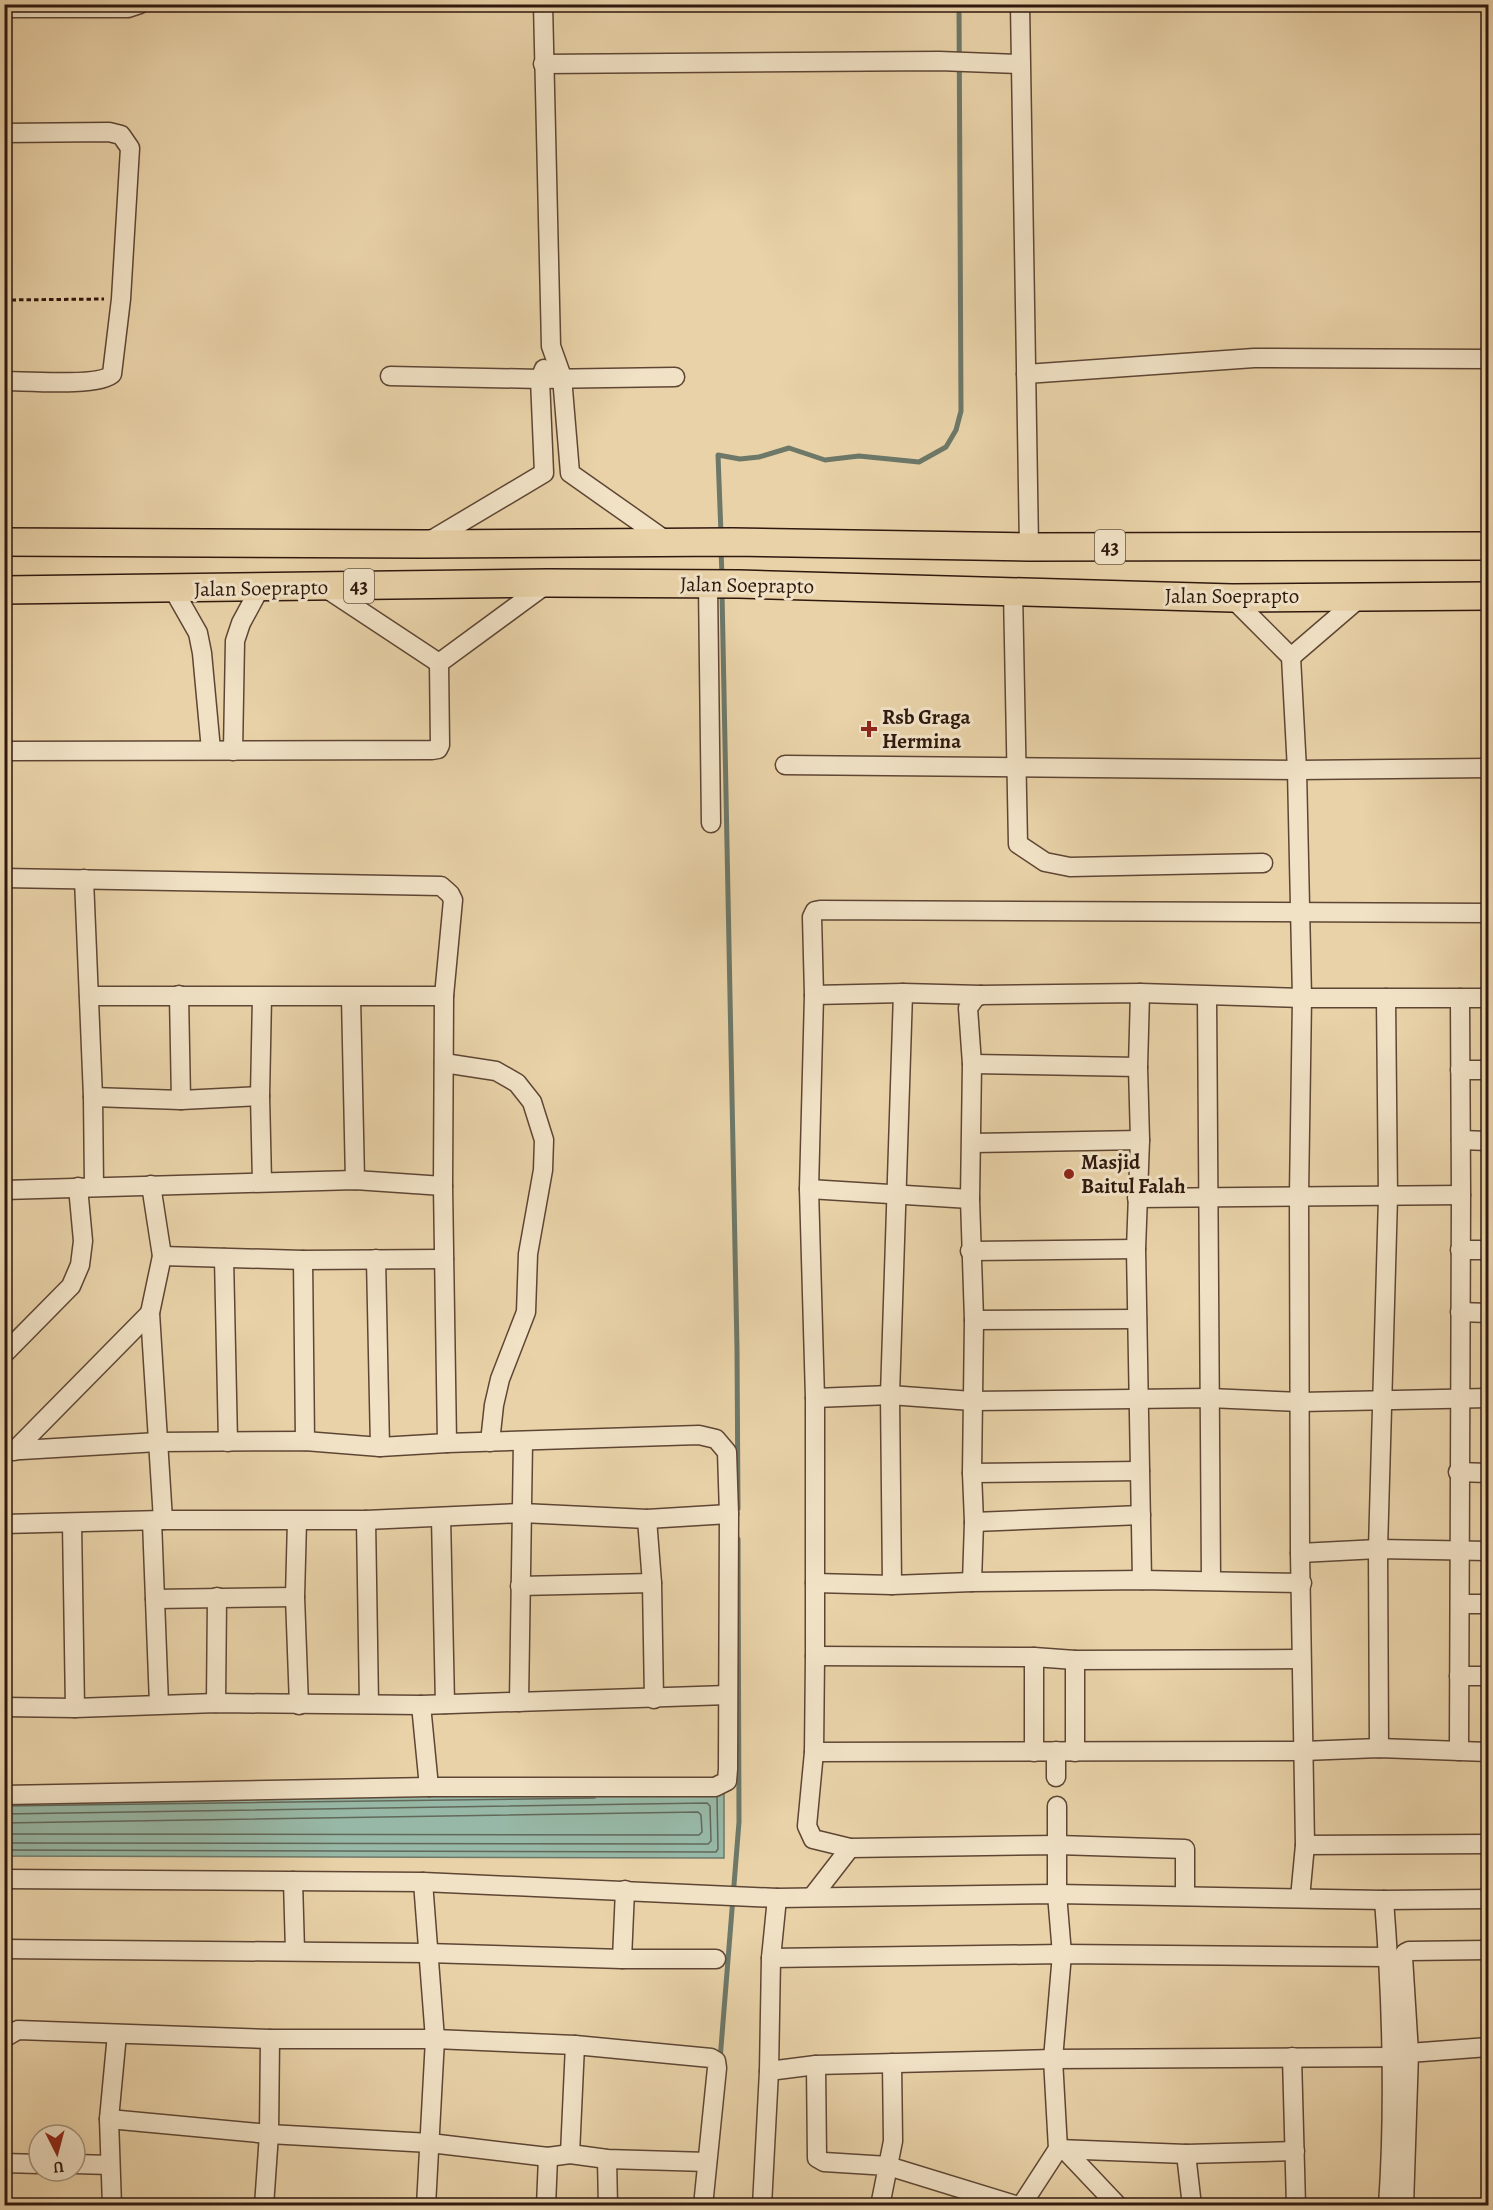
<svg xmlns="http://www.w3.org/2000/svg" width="1493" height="2210" viewBox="0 0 1493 2210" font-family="Alegreya,serif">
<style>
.water{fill:#97b8a6;stroke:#6d7869;stroke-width:1.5}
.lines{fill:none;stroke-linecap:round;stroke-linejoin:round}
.shore{stroke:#63685a;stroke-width:1.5}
.stream{stroke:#6d7869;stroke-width:5}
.minor-casing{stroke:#5e4634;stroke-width:21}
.highway-casing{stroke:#2f180e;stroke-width:30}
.path{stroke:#2f180e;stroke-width:3;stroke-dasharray:4.5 3;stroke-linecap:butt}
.minor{stroke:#f1e2c6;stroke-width:18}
.highway{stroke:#e9d2a8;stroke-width:27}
.poi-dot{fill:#8f2418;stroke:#f1e2c6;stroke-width:2}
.labels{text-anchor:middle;stroke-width:6;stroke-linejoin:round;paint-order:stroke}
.shield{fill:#f1e2c6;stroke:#695545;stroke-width:1.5}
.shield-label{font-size:20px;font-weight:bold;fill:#2f180e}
.street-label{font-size:21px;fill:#2f180e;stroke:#f1e2c6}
.poi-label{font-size:21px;font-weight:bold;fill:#2f180e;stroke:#f1e2c6;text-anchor:start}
</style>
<rect width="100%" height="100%" fill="#e9d2a8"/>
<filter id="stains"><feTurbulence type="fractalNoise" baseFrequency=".00333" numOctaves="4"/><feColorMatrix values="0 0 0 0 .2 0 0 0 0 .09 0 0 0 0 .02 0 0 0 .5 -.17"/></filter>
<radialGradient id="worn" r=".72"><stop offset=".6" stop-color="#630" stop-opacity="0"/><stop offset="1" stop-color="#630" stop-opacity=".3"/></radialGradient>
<path class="water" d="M724,1790V1858L5,1856L4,1801Z"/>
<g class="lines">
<g class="shore">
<path d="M4,1806L595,1798"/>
<path d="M4,1814L707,1803L710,1806L711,1841L708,1844L4,1843"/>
<path d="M4,1823L698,1812L701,1815L702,1832L699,1835L4,1834"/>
<path d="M4,1850L716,1852L718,1849L717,1797"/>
</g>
<g class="stream">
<path d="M721,534L718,455L740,459L759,457L789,448L825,460L859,456L919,462L946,447L956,430L961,411L959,4"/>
<path d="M721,550L722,576"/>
<path d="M722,592L737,1349L738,1509"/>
<path d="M720,2060L739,1822L738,1539"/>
</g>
<g class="minor-casing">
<g id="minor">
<path d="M543,4L551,346L562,377L570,473L668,542"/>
<path d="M1020,4L1029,547"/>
<path d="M4,8H128L140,4"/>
<path d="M543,64L939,61L1020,64"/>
<path d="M4,133L109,132L121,135L130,148L121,299L112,374C100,387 25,381 4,381"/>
<path d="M1026,374L1254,358L1488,359"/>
<path d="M390,376L540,379L675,377"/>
<path d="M428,542L544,473L540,379L544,369"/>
<path d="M708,585L711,823"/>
<path d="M324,587L439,663"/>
<path d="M173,589L198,633L202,653L211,750"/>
<path d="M1013,591L1018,844L1045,862L1070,867L1263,863"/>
<path d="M1232,598L1291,657L1297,770L1302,998L1299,1195L1300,1553L1305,1845L1300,1898"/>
<path d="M1291,657L1362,596"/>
<path d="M439,663L548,583"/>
<path d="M4,751L432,750L438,749L440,745L439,663"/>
<path d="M233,751L235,641L241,623L261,586"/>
<path d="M785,765L1297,770L1488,768"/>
<path d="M4,878L441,886L450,894L453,900L444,996L443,1186L447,1443"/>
<path d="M84,879L93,1097L94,1186"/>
<path d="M1140,993L1138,1067L1140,1140L1136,1249L1142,1580"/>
<path d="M179,995L181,1100"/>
<path d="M814,995L903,993L981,995"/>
<path d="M89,996H444"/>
<path d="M1207,996L1211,1580"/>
<path d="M262,997L260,1096L262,1182"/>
<path d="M351,997L355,1180"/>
<path d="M444,1063L496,1071L517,1083L532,1102L544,1140L543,1170L528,1254L526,1312L500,1379L494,1405L490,1442"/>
<path d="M972,1064L1138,1067"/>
<path d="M1460,1070H1488"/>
<path d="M93,1097L181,1100L260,1096"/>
<path d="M1461,1140L1488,1141"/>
<path d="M972,1143L1140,1140"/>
<path d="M151,1185L162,1256L150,1313L163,1520"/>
<path d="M809,1189L970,1199"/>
<path d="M4,1190L355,1180L443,1186"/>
<path d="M1137,1198L1461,1195"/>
<path d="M1460,1250H1488"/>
<path d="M970,1251L1136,1249"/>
<path d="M162,1256L303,1260L444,1259"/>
<path d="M224,1258L228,1442"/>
<path d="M376,1259L380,1447"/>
<path d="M303,1260L305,1441"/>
<path d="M1460,1312L1488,1313"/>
<path d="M974,1320L1137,1319"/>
<path d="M4,1354L71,1286L80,1265L83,1241L78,1187"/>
<path d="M815,1398L890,1395L972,1401L1209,1398L1301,1402L1488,1398"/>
<path d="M4,1451L158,1442L305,1441L380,1447L447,1443L699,1435L716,1439L727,1452L729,1514L728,1769L727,1781L715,1787H429L4,1795"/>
<path d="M14,1451L150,1313"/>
<path d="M1458,1472L1488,1473"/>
<path d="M972,1473L1140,1471"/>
<path d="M441,1517L445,1704"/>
<path d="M647,1519L652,1583L654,1699"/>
<path d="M366,1520L369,1704"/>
<path d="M152,1521L159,1704"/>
<path d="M297,1521L295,1597L299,1705"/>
<path d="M974,1522L1141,1515"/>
<path d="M72,1523L75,1708"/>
<path d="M4,1524L163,1520H366L522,1513L647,1519L729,1514"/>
<path d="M1300,1553L1378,1549L1488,1551"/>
<path d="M972,1582L974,1522L972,1473L974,1320L970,1199L972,1064L968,1008L975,998L981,995L1140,993L1302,998H1488"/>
<path d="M815,1583L892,1585L972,1582L1142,1580L1302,1583"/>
<path d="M892,1585L890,1395L903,993"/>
<path d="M520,1586L652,1583"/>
<path d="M155,1599L295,1597"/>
<path d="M1460,1604H1488"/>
<path d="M815,1656L1034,1657L1075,1660L1301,1659"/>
<path d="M1459,1676H1488"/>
<path d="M519,1702L523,1441"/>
<path d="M216,1703L217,1597"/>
<path d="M421,1705L429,1787"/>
<path d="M4,1707L75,1708L216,1703L421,1705L728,1695"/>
<path d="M1379,1748L1378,1549L1388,1197L1386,998"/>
<path d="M1056,1751V1777"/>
<path d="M1459,1751L1461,1195L1460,998"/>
<path d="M814,1752L1304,1751L1379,1748L1488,1752"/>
<path d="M1034,1752V1657"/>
<path d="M1075,1752V1660"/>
<path d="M1305,1845L1488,1844"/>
<path d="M4,1879L423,1882L777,1898L1057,1894L1384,1900L1488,1899"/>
<path d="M293,1881L295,1951"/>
<path d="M423,1882L435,2039L426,2206"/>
<path d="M1185,1896V1849L1058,1845L850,1848L813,1839L807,1826L814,1752L815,1656V1398L809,1189L814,995L812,917L815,911L820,910L1488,913"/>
<path d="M812,1897L850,1848"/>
<path d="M1384,1900C1392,2002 1395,2104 1388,2206"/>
<path d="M4,1949L427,1953L622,1959H716"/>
<path d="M771,1958L1062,1954L1388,1957"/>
<path d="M622,1959L625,1890"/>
<path d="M4,2038L18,2030L270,2039H435L575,2045L711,2058L716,2061L717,2068L703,2206"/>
<path d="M1409,2053L1488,2047"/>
<path d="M1292,2057L1296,2206"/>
<path d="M892,2063L893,2141L888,2166L1018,2206"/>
<path d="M816,2065L817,2158L824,2162L888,2166L880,2206"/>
<path d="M769,2071L816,2065L1053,2059L1392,2057"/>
<path d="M109,2119L269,2134L430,2143L548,2157L570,2154L607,2159L707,2162"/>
<path d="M1058,2149L1186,2154L1295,2151"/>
<path d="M1066,2151L1118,2206"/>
<path d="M570,2154L575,2045"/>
<path d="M1186,2154L1192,2206"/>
<path d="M607,2159L608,2206"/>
<path d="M4,2163L39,2164"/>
<path d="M75,2164L110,2165"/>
<path d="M112,2206L109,2119L117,2034"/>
<path d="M264,2206L269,2134L270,2039"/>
<path d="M546,2206L548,2157"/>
<path d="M762,2206L769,2071L771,1958L777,1898"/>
<path d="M1021,2206L1058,2149L1053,2059L1062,1954L1057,1894V1806"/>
<path d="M1404,2206L1409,2053L1403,1957L1405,1953L1409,1951L1488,1950"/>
</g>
</g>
<g class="highway-casing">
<g id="highway">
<path d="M4,542L423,544L732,542L1029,547L1488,546"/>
<path d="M4,590L548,583L739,584L1232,598L1488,596"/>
</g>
</g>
<path class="path" d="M4,300L104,299"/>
<use href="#minor" class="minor"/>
<use href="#highway" class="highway"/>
</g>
<g class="poi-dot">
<path d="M866 720h6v6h6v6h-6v6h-6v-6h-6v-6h6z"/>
<circle cx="1069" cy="1174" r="6"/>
</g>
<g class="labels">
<g class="shield">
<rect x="1095" y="530" width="30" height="34" rx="4.5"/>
<rect x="344" y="569" width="30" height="34" rx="4.5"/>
</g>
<g class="shield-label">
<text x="1110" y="554">43</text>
<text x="359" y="593">43</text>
</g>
<g class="street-label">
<text transform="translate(747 585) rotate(1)" y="7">Jalan Soeprapto</text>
<text transform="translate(261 588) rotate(-1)" y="7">Jalan Soeprapto</text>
<text x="1232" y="603">Jalan Soeprapto</text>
</g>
<g class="poi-label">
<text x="882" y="724">Rsb Graga<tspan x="882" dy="24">Hermina</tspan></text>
<text x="1081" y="1169">Masjid<tspan x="1081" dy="24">Baitul Falah</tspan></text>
</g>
</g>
<rect width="1493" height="2210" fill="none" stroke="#e9d2a8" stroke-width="24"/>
<rect x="6" y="6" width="1481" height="2198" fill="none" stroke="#2f180e" stroke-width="3"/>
<rect x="12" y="12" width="1469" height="2186" fill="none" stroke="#2f180e" stroke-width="1.5"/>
<g transform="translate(57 2153) rotate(174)"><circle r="28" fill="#f1e2c6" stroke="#a3917c" stroke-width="1.5"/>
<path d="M0-4.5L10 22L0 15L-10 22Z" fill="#8f2418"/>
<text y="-9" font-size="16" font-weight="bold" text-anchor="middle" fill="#2f180e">U</text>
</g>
<rect width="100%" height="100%" filter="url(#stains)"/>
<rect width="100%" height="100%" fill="url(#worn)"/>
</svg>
